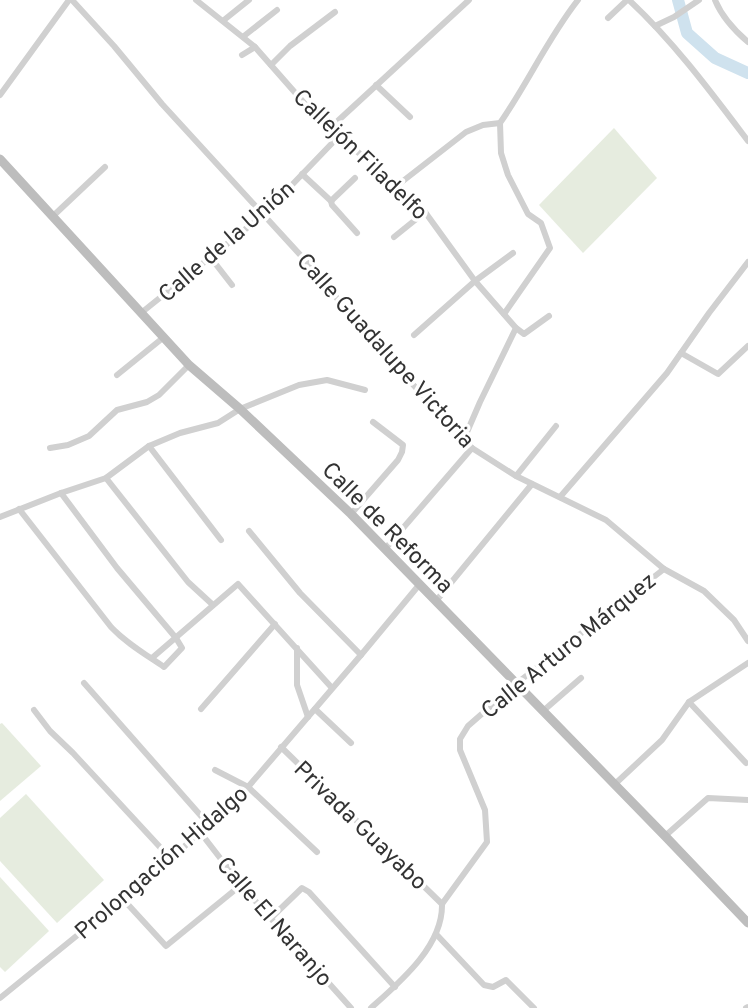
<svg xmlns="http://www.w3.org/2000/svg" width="748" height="1008" viewBox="0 0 748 1008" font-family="Overpass,sans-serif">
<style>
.green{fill:#e6ecdf}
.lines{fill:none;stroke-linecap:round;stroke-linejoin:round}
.river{stroke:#cfe2ee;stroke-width:12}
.street{stroke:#d0d0d0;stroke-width:6}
.secondary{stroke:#bdbdbd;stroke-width:9}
.labels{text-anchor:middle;stroke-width:7;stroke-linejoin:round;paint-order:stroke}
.street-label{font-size:23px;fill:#333;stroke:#fff}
</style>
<rect width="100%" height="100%" fill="#fff"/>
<g class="green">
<path d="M614,128L657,178L583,253L539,205Z"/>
<path d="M2,723L41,766L0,801V724Z"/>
<path d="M26,794L104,880L57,923L0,861V818Z"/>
<path d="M0,877L49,931L5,972L0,967Z"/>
</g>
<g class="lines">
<path class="river" d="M678,0L687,33L715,58L748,73"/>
<g class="street">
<path d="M72,0L114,46L162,104L304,259L378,347L472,448L516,476L606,520L664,569L704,591L734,620L748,641"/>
<path d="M196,0L255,47L313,113L338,137L372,163L394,188L425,212L475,281L516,328L524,334L549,316"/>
<path d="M629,0C674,42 711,92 748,141"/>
<path d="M715,0C722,17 734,30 748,42"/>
<path d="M608,18L627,0"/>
<path d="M224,20L249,0"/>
<path d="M655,26L674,17L699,0"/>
<path d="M244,36L277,10"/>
<path d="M242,55L255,47"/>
<path d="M271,65L290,46L335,12"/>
<path d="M376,85L410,117"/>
<path d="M0,95L69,0"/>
<path d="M500,123L501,153L508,175L528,214L541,223L550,248L504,314"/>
<path d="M329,129L469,0"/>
<path d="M302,174L331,201L355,178"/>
<path d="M394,188L466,132L483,125L500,123C528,83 548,38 578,0"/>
<path d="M331,201L332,205L357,233"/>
<path d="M52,217L105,167"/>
<path d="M394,237L425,212"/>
<path d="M211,258L232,285"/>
<path d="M141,313L263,215L338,137"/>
<path d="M414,335L475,281L513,253"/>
<path d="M681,353L718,374L748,346"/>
<path d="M117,375L164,337"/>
<path d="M464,439L480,402L516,328"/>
<path d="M149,446L221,540"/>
<path d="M50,448L68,445L89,436L117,410L147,402L159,395L189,365"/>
<path d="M516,476L556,426"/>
<path d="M106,478L188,582L213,605"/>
<path d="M560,497L667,373L709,313L748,262"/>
<path d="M19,509L111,627C126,643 145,654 164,667L182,648L176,638L117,568L61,493"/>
<path d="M351,514L398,460L402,452L403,445L373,422"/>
<path d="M0,517L61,493L106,478L149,446L180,433L218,423L240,409L299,385L327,380L365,390"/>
<path d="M249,531L300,593L361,655"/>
<path d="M385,549L472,448"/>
<path d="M436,601L532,484"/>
<path d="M297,648V685L308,717"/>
<path d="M152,658L238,584L332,688"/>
<path d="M84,683L209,825"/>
<path d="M689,702L746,763"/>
<path d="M201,709L275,624"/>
<path d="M315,709L351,743"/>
<path d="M34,710L50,731L73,753L171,859"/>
<path d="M543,711L581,678"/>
<path d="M281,747L442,904"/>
<path d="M215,770L248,787L317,852"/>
<path d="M615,784L662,740L689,702L748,663"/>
<path d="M200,832L241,885L351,1008"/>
<path d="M665,836L708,798L748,800"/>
<path d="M122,898L166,946L241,885"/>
<path d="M271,918L302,888L309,892L395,987"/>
<path d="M436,934L484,985L493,987L506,980L534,1008"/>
<path d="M0,998L106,912L122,898L171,859L248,787L361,655L419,585"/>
<path d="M371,1008C400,982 443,946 442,904L487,842L485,810L460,750V739L468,726L517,683L664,569"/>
<path d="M746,1008L748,1007"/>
</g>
<path class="secondary" d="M0,159L189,365L240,409L351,514L665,836L748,923"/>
</g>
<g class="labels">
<g class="street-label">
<text transform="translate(361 154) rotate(44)" y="8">Callejón Filadelfo</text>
<text transform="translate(226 241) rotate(-41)" y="8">Calle de la Unión</text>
<text transform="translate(386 350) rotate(48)" y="8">Calle Guadalupe Victoria</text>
<text transform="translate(388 527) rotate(45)" y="8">Calle de Reforma</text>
<text transform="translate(568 645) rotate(-39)" y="8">Calle Arturo Márquez</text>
<text transform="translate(361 825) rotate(44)" y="8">Privada Guayabo</text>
<text transform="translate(161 862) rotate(-41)" y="8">Prolongación Hidalgo</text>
<text transform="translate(275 921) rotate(49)" y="8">Calle El Naranjo</text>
</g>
</g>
</svg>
